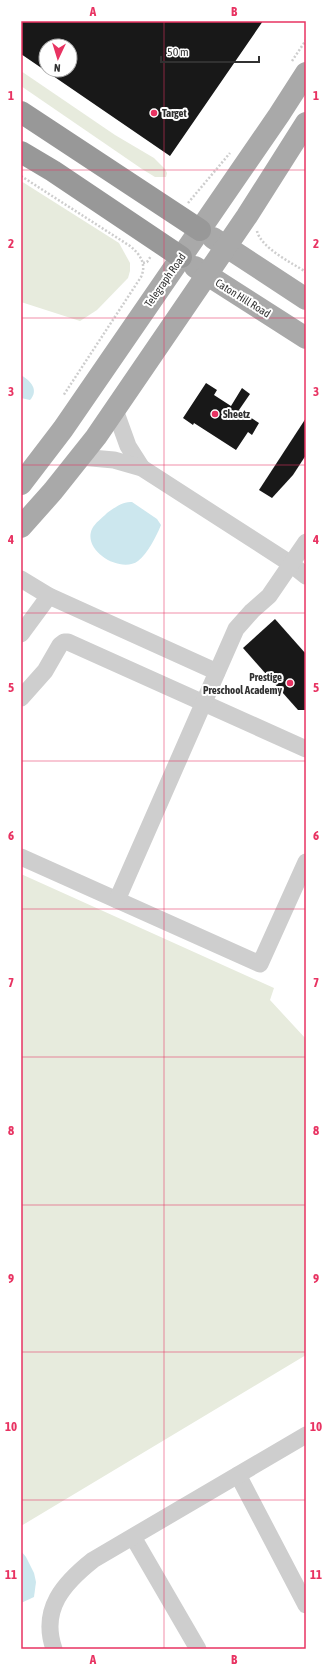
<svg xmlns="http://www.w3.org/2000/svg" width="327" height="1670" viewBox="0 0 327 1670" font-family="'Asap Condensed',sans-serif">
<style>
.green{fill:#e7ebdd}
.water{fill:#cce7ee}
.building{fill:#181818;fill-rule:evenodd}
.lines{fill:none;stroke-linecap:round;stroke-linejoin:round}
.path{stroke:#cecece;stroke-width:2.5;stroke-dasharray:2 2;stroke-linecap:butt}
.minor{stroke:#cecece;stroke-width:17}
.major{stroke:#a9a9a9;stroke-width:22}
.highway{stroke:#989898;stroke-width:22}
.grid{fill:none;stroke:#e83362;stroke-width:1;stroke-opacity:0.55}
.poi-dot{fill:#e83362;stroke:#fff;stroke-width:1.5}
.labels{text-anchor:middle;stroke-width:4;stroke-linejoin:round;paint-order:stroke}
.poi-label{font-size:11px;font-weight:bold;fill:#313131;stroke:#fff;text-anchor:start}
.street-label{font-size:11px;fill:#313131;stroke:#fff}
.neatline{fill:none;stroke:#e83362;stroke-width:1.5}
.grid-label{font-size:13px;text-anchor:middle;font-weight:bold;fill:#e83362}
</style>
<rect width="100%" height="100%" fill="#fff"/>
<g class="green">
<path d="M21,71L115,135L154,158L165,169L167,173L166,177H155L142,169L21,86Z"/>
<path d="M21,181L119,243L130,263V271L128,278L97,310L80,321L21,302Z"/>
<path d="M21,874L274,988L270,1000L306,1039V1355L21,1526Z"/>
</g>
<g class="water">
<path d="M21,375C31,381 39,390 30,400L21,398Z"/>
<path d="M132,502L157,519L161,525C156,537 148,553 138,561C121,574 82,551 92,529C95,523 102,518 107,513C114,508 123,501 132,502Z"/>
<path d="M21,1551L26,1557L34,1573L36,1582L34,1597L21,1603Z"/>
</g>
<g class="building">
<path d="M21,21H263L170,156L21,54ZM46,46H70V70H46Z"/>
<path d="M206,383L217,390L214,395L231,406L242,388L250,394L239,410L259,423L252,435L248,432L236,450L194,423L193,425L183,418Z"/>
<path d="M306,418V455L293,475L272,498L259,490Z"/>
<path d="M275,619L306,654V710H298L243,648Z"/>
</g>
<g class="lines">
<g class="path">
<path d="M292,61L306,40"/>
<path d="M21,176L130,246C140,254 147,264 141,277L63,396"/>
<path d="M188,203L230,153"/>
<path d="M257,231C261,248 292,263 306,272"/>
<path d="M143,263L147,262L151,256"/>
</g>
<g class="minor">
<path d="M115,410L128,446L142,468"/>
<path d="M80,457L114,460L142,468L291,564L306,576"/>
<path d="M21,579L49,596L217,672"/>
<path d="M21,634L49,596"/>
<path d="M21,698L45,671L60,645L64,642H68L306,749"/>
<path d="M21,857L260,964L306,862"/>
<path d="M117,900L236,629L252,611L269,596L306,542"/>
<path d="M238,1475L306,1605"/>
<path d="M133,1537L198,1649"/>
<path d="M54,1649C40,1609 64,1583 93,1560L306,1435"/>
</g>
<g class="major">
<path d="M213,238L306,299"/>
<path d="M195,267L306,338"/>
<path d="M21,484L63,429L279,115L306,73"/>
<path d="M21,527L53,491L96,437L247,216L306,123"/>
</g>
<g class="highway">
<path d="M21,112L200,230"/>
<path d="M21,152L53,171L181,257"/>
</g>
</g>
<path class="grid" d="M164,21V1649M21,170H306M21,318H306M21,465H306M21,613H306M21,761H306M21,909H306M21,1057H306M21,1205H306M21,1352H306M21,1500H306"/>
<g class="poi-dot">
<circle cx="154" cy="113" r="4"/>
<circle cx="215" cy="414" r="4"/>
<circle cx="290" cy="683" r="4"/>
</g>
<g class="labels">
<g class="poi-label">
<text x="162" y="117">Target</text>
<text x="223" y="418">Sheetz</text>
<text x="282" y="681" text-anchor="end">Prestige<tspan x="282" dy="13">Preschool Academy</tspan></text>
</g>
<g class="street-label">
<text transform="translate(165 280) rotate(-55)" y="4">Telegraph Road</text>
<text transform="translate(243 298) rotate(32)" y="4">Caton Hill Road</text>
</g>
</g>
<rect width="327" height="1670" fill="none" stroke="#ffffff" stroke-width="44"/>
<g transform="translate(58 58) rotate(184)"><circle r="19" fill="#ffffff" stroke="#adadad"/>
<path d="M0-3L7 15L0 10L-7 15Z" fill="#e83362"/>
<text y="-6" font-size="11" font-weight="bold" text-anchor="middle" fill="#313131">N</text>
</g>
<path d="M161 56v6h98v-6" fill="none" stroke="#313131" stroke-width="2"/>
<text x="167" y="56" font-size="12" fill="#313131" stroke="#ffffff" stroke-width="3" paint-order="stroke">50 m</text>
<rect x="22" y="22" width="283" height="1626" class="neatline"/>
<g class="grid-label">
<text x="93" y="16">A</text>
<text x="234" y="16">B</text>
<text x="11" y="100">1</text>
<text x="316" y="100">1</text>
<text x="11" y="248">2</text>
<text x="316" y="248">2</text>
<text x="11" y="396">3</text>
<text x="316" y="396">3</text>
<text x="11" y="544">4</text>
<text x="316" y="544">4</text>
<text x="11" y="692">5</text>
<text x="316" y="692">5</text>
<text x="11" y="840">6</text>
<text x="316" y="840">6</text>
<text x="11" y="987">7</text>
<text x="316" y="987">7</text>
<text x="11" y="1135">8</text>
<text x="316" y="1135">8</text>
<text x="11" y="1283">9</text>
<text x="316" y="1283">9</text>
<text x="11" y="1431">10</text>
<text x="316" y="1431">10</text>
<text x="11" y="1579">11</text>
<text x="316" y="1579">11</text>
<text x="93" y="1664">A</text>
<text x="234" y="1664">B</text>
</g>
</svg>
